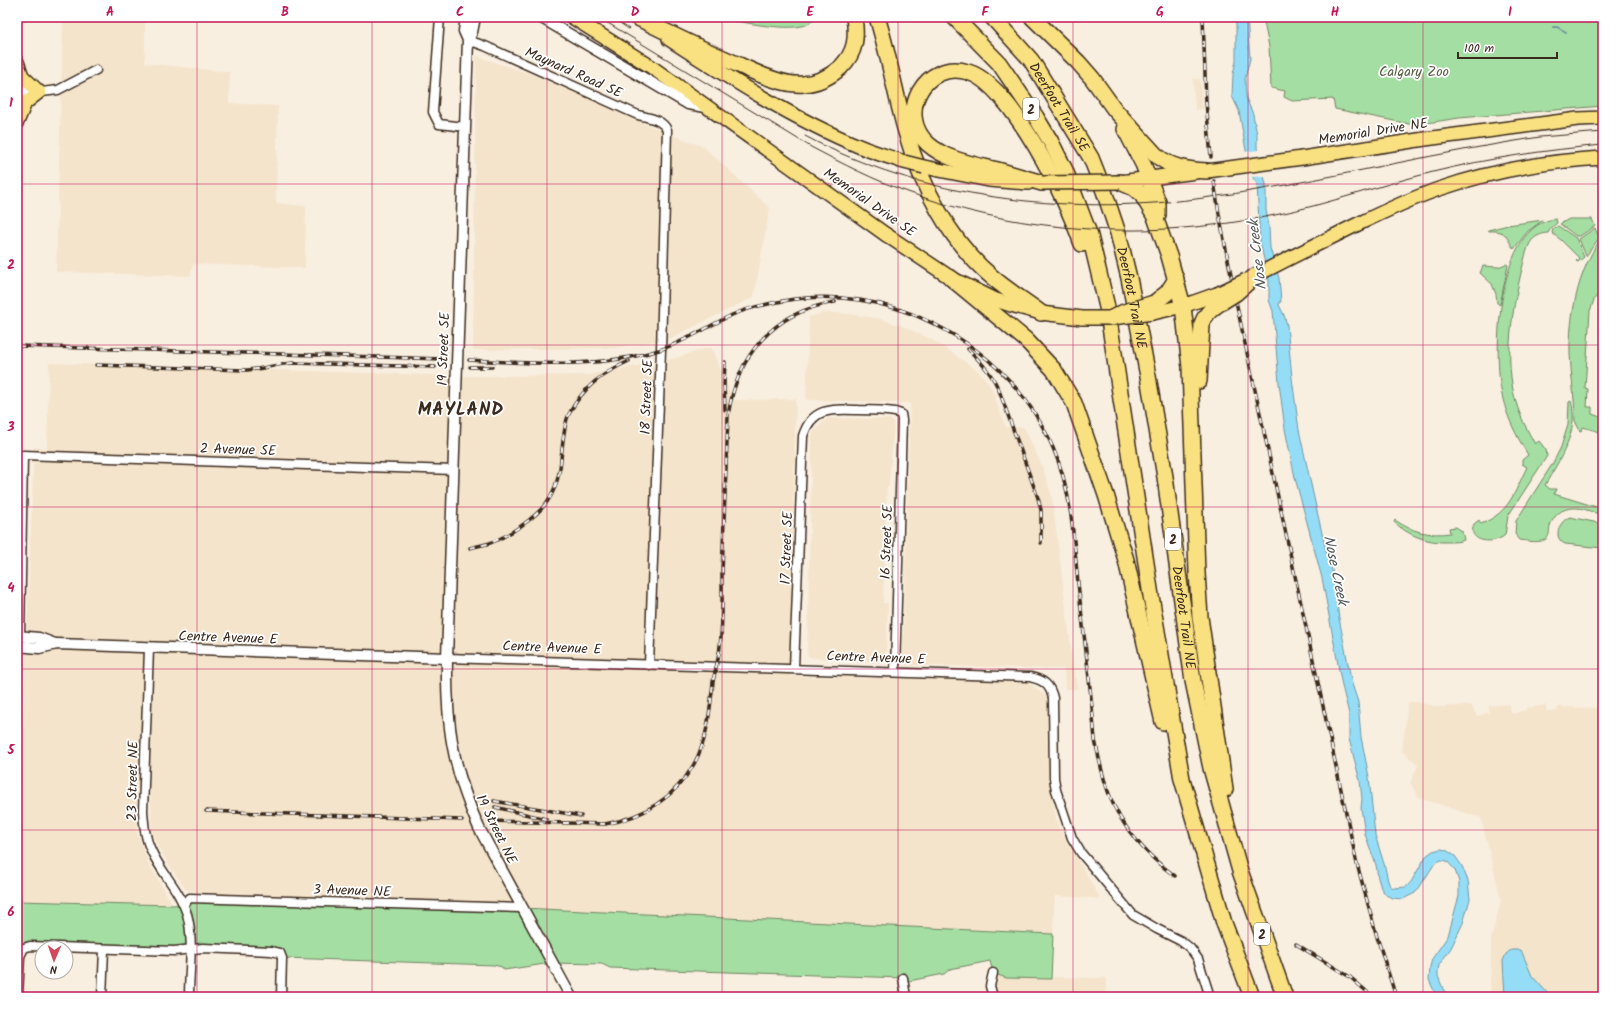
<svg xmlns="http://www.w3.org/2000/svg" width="1620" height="1014" viewBox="0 0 1620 1014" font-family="Kalam,sans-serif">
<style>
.built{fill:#f4e4cc}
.green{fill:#a4dea3;stroke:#708460}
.water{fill:#95ddf7;stroke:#7195a0}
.pier{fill:#f9efe1}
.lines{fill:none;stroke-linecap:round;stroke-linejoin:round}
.stream{stroke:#7195a0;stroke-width:2}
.minor-casing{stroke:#3b2a1e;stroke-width:11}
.tertiary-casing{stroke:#3b2a1e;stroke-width:13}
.primary-casing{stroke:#3b2a1e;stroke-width:16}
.trunk-casing{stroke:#3b2a1e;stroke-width:16}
.motorway-casing{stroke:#3b2a1e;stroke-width:18}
.minor{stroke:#fff;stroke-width:8}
.tertiary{stroke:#fff;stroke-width:10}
.primary{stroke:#f9e181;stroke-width:13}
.trunk{stroke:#f9e181;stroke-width:13}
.motorway{stroke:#f9e181;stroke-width:15}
.tram{stroke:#3b2a1e;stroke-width:1}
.rail-casing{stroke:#3b2a1e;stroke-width:3.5}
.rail{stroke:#fff;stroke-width:2;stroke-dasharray:6;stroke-linecap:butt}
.primary-bridge-casing{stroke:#3b2a1e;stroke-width:16;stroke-linecap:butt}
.trunk-bridge-casing{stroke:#3b2a1e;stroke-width:16;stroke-linecap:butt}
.motorway-bridge-casing{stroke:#3b2a1e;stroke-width:18;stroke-linecap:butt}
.primary-bridge{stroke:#f9e181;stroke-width:13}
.trunk-bridge{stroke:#f9e181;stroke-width:13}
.motorway-bridge{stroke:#f9e181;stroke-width:15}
.grid{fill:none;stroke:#c2185b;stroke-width:1;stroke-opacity:0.55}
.labels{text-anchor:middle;stroke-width:3.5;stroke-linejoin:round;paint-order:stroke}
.shield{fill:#fff;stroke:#766a62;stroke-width:1}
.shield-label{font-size:13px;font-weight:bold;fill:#3b2a1e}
.park-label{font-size:14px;fill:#5a6046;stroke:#fff}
.street-label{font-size:14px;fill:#3b2a1e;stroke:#fff}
.water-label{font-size:15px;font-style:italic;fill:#525754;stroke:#fff}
.district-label{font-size:18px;font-weight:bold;letter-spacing:1px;fill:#3b2a1e;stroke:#fff}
.neatline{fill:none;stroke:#c2185b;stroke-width:1.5}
.grid-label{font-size:13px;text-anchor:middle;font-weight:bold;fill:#c2185b}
</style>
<rect width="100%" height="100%" fill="#f9efe1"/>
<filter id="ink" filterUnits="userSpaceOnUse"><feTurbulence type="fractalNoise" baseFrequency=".025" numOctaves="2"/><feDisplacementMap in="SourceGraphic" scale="8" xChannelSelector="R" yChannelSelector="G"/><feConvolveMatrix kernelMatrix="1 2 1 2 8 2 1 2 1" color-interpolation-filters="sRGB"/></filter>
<g filter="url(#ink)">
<g class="built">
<path d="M63,20L145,21V63L230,72L229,103L278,106L276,203L306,206L305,268L194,264L190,276L56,272Z"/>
<path d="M476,56L531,74L653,127L704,147L770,208L754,297L669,339L615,348L473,350Z"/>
<path d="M1193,79H1200L1203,109L1195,110Z"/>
<path d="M822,313H841L877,318L900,325L929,338L947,349L977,370L984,377L992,389L1006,427H1024L1043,468L1052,497L1074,670L1078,689H1065L1064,669L904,665L902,662L910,403L806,400L809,317Z"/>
<path d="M711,347L734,400L796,399L789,676L1026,681L1047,697L1048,779L1058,826L1101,899L1055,896L1053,934L522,908L241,899L186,890L168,864L152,835L150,789L136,788L137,832L148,862L173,905L17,901V783L21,782L34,447L47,448L49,363L470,376L588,375L672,359Z"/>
<path d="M828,418L890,419L894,423L889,487H887L883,603H888L886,656L881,662L813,658L808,656L807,653L812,433Z"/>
<path d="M1408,702H1417L1440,707L1471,705L1477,716L1490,712L1488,706L1509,704L1512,714L1526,710L1525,708L1546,705V711H1557L1558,707L1603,708V997H1490L1491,939L1501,900L1481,818L1419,798L1410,783L1418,765L1402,751Z"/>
<path d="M993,973L1007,978L1051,979L1053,977L1107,978L1106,997H993Z"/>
</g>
<g class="green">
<path d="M715,17H816C813,20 810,23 806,25C785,32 737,21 715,17Z"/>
<path d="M1263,17H1603V106L1459,118L1414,125L1335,109L1333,99L1292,101L1284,97L1285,91L1271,88L1269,47Z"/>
<path d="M1556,219L1557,223L1551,228L1548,233C1542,233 1533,237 1530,243C1526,250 1524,261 1522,269C1513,306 1506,347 1512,384C1515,406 1524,425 1535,444L1539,441L1546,450L1547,456L1508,516L1505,535C1495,545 1466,543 1474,524L1479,520L1481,524C1510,512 1514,493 1527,467L1522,464V460L1528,455C1516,435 1507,418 1502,395C1493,355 1496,223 1556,219Z"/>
<path d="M1569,219H1592L1595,226L1580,236H1576L1560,224Z"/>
<path d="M1543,220L1527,232L1514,249C1506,239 1509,230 1489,231L1488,230L1508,225Z"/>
<path d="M1558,226L1576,238L1584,257L1578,262L1576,261L1579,258L1561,240L1552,233L1553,229Z"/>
<path d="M1595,228L1599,238L1586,256L1579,239Z"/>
<path d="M1600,240L1603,250V270L1601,278V289L1594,300L1590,311L1585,388L1588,389L1587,407H1592V414L1603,418V433L1583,427L1581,431H1580L1575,421C1575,399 1571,376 1570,354C1569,317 1578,271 1600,240Z"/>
<path d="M1506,264L1508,265L1500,305L1497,303L1496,294L1492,284L1480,273L1483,266L1498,267Z"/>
<path d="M1571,401C1580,430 1559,461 1545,485L1550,489H1556L1554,494L1603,509V515C1593,513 1583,507 1573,508C1562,508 1553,516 1550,526C1549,530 1550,535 1547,538C1542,544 1527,541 1520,540L1515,534L1516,521L1553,463L1561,447L1568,425L1569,402Z"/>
<path d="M1570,517L1603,524V548L1565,544C1552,538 1559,521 1570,517Z"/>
<path d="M1395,520C1412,532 1429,536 1450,533L1449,528L1456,527L1462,531L1464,540C1459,542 1454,542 1448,542C1428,543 1409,536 1394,522Z"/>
<path d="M190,898L522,908L1053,934L1051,979L1006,978L993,973L990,961L950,969L944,974L909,981L903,978L610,968L602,964L552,963L504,970L502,967L494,965L282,958L280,953L24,948L17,944V901L173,905L183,904Z"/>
</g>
<g class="water">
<path d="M1236,17H1247L1250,59L1245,78L1246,98L1253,114L1257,135V148L1266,184V210L1269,226L1270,248L1279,278L1281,302H1279V305L1284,315L1287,325L1292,378L1299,430L1310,480L1326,551L1332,570L1339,618L1352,684L1358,702L1361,737L1369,777L1375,835L1385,867L1388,881L1390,886L1394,888L1406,887L1411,882L1426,856L1433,851L1441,849L1446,850L1455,856L1462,866L1468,881L1470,899L1463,923L1451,948L1439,965L1438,971V976L1443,989L1449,997H1437L1429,980L1430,967L1432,959L1448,936L1459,896V882L1455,870L1447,861L1441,860L1435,863L1419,888L1415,893L1403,899L1392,898L1386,895L1381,888L1378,878L1376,865L1365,834L1361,808L1362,799L1360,781L1349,739V714L1342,686L1322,578L1295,478L1285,429L1279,383L1273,311L1269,300V281L1260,242L1257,184L1250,173L1239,111L1232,96L1233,74L1236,61Z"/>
<path d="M1511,950H1521L1532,976L1551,997H1505L1503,961L1506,954Z"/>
</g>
<path class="pier" d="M1259,150L1266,176L1250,177L1246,168L1244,152Z"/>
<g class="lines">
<path class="stream" d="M1553,27H1557L1566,32"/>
<g class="minor-casing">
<g id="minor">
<path d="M440,17L433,112L439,124L465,127"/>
<path d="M468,40L485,46L638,115C649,118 662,119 667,130L661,350L649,665"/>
<path d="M17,86L34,91"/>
<path d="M17,95L58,90L96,70"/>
<path d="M20,637L23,455L453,470"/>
<path d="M149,649L143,811C144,825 145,838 151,850C161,873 180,890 187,914C194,940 189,970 189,997"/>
<path d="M447,658L1030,677C1044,680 1050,685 1053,698L1054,778L1056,790L1072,838L1081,853L1133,915L1157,929L1181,941L1190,948L1198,959L1210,997"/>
<path d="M794,668L803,436C812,407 832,409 858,410C870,410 883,410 895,412L901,414L902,420L895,672"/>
<path d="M183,904L190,898L522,908"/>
<path d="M903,978L906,997"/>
<path d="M18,997L20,956L24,948L30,946L174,951L203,948L271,951L280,953L282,958L281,997"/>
<path d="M102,997L104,950"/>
<path d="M993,997L990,986L993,973"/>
</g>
</g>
<g class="tertiary-casing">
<g id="tertiary">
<path d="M466,17L464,31L468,40L447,658C446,724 452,767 479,828L571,997"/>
<path d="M540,17L688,104L706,107"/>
<path d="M468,40L472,32L475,17"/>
<path d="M17,636L39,638L55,644"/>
<path d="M17,646L39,648L57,644L447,658"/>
</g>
</g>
<g class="primary-casing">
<g id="primary">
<path d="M572,17L650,66L885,234L951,278L996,300L1011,305L1041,313L1082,318"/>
<path d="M669,39C729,78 795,120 861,147C875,153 890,157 904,162"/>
<path d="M17,62L22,76L39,92L25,103L17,122"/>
<path d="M924,167L989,180L1028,183"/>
</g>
</g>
<g class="trunk-casing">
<g id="trunk">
<path d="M1302,158L1425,139L1578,119L1603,118"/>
<path d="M1120,182L1196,172"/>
<path d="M1255,276C1287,259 1320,243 1352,227C1381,213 1409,199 1439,189C1491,171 1548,161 1603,158"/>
<path d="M1153,313L1183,306L1217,294"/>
</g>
</g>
<g class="motorway-casing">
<g id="motorway">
<path d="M636,17C670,34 704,50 739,65C756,73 784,86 803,84C817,83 830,77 841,67C856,52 857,37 854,17"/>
<path d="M877,17C889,55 895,94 906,132C921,185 949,241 992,277C1007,290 1025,301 1041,313"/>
<path d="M954,17L999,63L1036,117L1051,142L1065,170L1090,236L1107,307L1151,596L1182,779L1224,923L1252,997"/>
<path id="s1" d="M992,17L1031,60L1091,158L1104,191L1118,233L1129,278L1148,376L1165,477L1193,681L1211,768L1240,871L1285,997"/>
<path d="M1032,17L1078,62L1092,78L1115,110L1156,155C1171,168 1188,170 1207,171"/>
<path d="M1125,129L1143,164L1158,202V215"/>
<path d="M1120,182L1134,188L1142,195L1155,217L1169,256L1183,306L1190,367L1197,573L1200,617L1225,789"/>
<path d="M1042,183C1028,179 1015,175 1001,171C977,165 947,161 928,144C895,114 925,59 968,72C1011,84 1068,202 1082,244"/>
<path d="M951,278L1026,340L1054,370L1074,403L1106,495L1126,560L1163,722"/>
<path d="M1154,303L1167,293L1176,279"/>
<path d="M1199,381L1202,324C1205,314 1211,309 1220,303"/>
</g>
</g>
<use href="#minor" class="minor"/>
<use href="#tertiary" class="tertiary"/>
<use href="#primary" class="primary"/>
<use href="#trunk" class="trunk"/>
<use href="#motorway" class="motorway"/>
<g class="tram">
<path d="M598,17L811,147C843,164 874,180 908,192C1025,235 1153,240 1275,215C1329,204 1380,185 1433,172C1489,158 1546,150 1603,145"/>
<path d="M611,17L629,29"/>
<path d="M805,136C923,199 1064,215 1196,199C1301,186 1404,159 1509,142L1540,137L1603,132"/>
</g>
<g class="rail-casing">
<g id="rail">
<path d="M1203,17L1206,102L1211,157"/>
<path d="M1214,181L1219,214L1238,311L1357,864L1377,937L1396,997"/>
<path d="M18,346L443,359"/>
<path d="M968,349C981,362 994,376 1000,393L1038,498L1041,510V543"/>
<path d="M469,360C532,363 598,369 659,350C685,342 708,326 732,315C748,308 766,304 783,301C833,292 887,300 932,323C999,356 1049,414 1066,488C1074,522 1075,558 1079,592C1085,642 1091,691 1095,740C1099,758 1102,776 1109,794C1121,827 1147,856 1175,876"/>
<path d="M725,362L724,384L725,410"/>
<path d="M96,365L244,370C261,370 276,364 293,363L435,367"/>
<path d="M470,367H492"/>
<path d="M470,548C476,546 484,545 490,543C508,536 536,518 547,502C554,493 558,479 560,468C562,454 563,425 569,414C583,387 603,373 629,361"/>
<path d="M494,801L581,816"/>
<path d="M495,807L546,819"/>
<path d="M206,811L462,820"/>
<path d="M491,821L605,824C642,818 675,798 694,764C708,739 710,709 713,682C715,670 719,658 720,646C723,622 722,597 722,573C724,521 726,468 728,416C737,355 773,312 835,302"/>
<path d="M1296,944L1350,977L1373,997"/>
</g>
</g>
<use href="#rail" class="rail"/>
<g class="primary-bridge-casing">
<path id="primary-bridge" d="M904,162L924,167"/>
</g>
<g class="trunk-bridge-casing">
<g id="trunk-bridge">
<path d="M1207,171L1302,158"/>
<path d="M1042,183L1120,182"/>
<path d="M1217,294L1246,280"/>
<path d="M1082,318H1112L1153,313"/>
</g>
</g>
<g class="motorway-bridge-casing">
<g id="motorway-bridge">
<path d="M1220,303L1236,293L1255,276"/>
<path d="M1112,318L1124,312L1154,303"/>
</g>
</g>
<use href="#primary-bridge" class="primary-bridge"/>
<use href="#trunk-bridge" class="trunk-bridge"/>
<use href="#motorway-bridge" class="motorway-bridge"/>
</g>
</g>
<path class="grid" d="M197,17V997M372,17V997M547,17V997M722,17V997M898,17V997M1073,17V997M1248,17V997M1423,17V997M17,184H1603M17,345H1603M17,507H1603M17,669H1603M17,830H1603"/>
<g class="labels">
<g class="shield">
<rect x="1023" y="98" width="16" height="22" rx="3"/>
<rect x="1165" y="528" width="16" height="22" rx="3"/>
<rect x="1254" y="923" width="16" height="22" rx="3"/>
</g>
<g class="shield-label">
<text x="1031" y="114">2</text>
<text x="1173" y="544">2</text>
<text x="1262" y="939">2</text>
</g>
<g class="park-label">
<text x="1414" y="76">Calgary Zoo</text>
</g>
<g class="street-label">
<text transform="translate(574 72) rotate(24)" y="5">Maynard Road SE</text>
<text dy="5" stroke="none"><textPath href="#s1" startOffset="113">Deerfoot Trail SE</textPath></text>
<text transform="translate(1373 131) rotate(-9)" y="5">Memorial Drive NE</text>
<text transform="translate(870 202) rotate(35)" y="5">Memorial Drive SE</text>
<text dy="5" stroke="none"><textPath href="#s1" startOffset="319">Deerfoot Trail NE</textPath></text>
<text transform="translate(443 349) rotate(-88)" y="5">19 Street SE</text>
<text transform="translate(646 397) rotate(-88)" y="5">18 Street SE</text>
<text transform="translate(238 449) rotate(2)" y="5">2 Avenue SE</text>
<text transform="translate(886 542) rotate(-88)" y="5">16 Street SE</text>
<text transform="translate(786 548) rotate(-88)" y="5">17 Street SE</text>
<text dy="5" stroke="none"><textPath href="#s1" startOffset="643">Deerfoot Trail NE</textPath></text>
<text transform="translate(228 637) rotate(2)" y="5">Centre Avenue E</text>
<text transform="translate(552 647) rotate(2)" y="5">Centre Avenue E</text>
<text transform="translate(876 657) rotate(2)" y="5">Centre Avenue E</text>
<text transform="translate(132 781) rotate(-89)" y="5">23 Street NE</text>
<text transform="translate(497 829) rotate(64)" y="5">19 Street NE</text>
<text transform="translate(352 890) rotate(2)" y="5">3 Avenue NE</text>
</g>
<g class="water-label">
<text transform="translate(1257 255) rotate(-97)" y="5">Nose Creek</text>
<text transform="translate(1336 570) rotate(78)" y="5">Nose Creek</text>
</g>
<g class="district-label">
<text x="461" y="415">MAYLAND</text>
</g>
</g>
<rect width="1620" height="1014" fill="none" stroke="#fff" stroke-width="44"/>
<g transform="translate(54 960) rotate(182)"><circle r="19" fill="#ffffff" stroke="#b1aaa5"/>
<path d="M0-3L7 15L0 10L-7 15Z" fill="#d1495b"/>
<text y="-6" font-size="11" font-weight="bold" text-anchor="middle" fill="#3b2a1e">N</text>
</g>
<path d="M1458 52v6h99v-6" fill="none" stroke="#3b2a1e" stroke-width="2"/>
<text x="1464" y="52" font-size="12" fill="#3b2a1e" stroke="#ffffff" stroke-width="3" paint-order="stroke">100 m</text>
<rect x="22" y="22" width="1576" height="970" class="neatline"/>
<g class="grid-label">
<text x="110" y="16">A</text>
<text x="285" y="16">B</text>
<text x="460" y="16">C</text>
<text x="635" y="16">D</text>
<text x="810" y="16">E</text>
<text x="985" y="16">F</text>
<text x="1160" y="16">G</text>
<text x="1335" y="16">H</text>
<text x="1510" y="16">I</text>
<text x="11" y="107">1</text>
<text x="11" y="269">2</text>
<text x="11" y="431">3</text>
<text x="11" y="592">4</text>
<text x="11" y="754">5</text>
<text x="11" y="916">6</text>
</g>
</svg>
